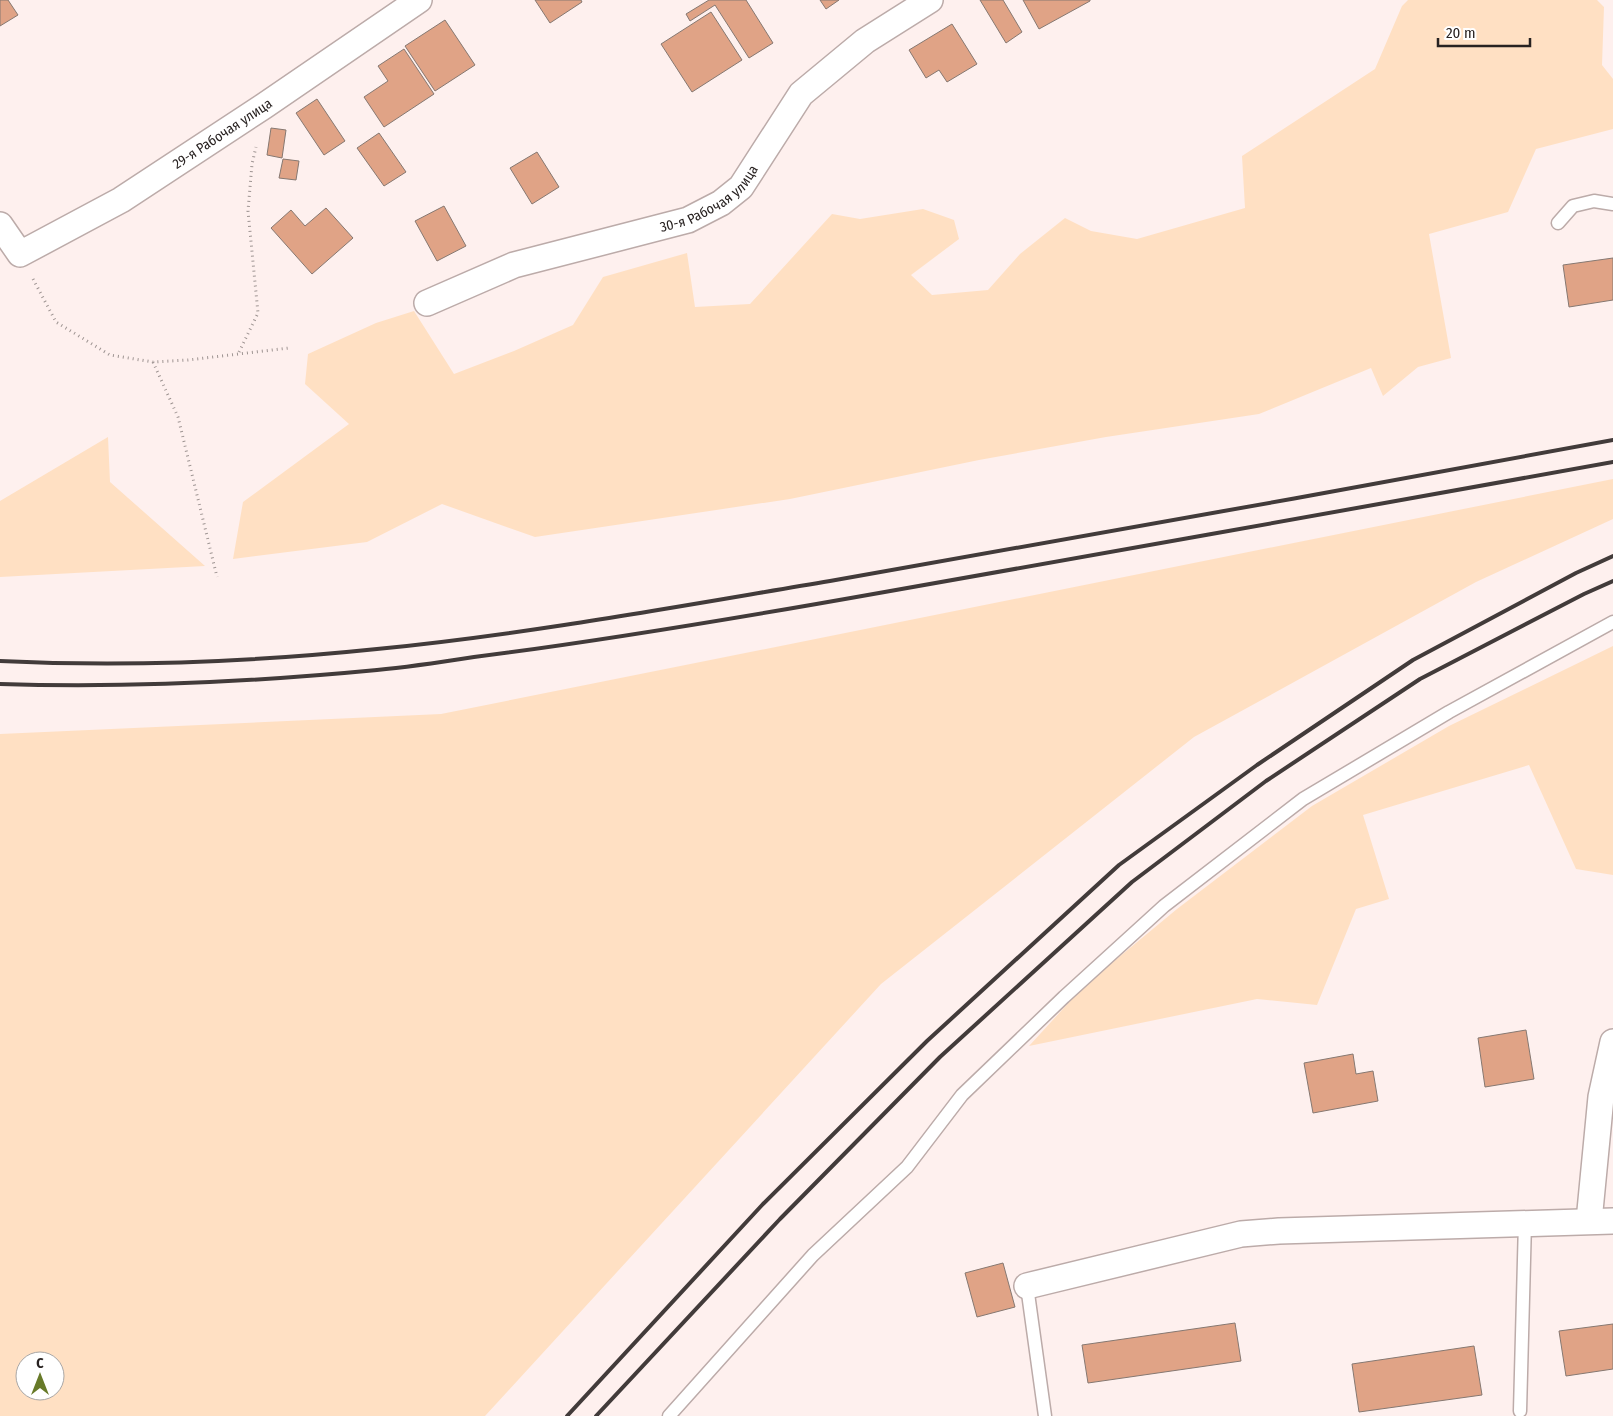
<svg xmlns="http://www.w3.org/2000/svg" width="1613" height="1416" viewBox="0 0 1613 1416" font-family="'Fira Sans Condensed',sans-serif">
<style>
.green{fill:#ffe0c3;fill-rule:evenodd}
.building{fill:#e0a386;stroke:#867871}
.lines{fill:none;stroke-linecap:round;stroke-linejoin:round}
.service-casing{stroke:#bcaba9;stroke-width:15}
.minor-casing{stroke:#bcaba9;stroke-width:28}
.path{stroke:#9e9492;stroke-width:3;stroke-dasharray:1 4;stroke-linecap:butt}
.service{stroke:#fff;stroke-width:12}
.minor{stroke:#fff;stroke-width:25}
.rail{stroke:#423b3a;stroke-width:4}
.labels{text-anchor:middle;stroke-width:4;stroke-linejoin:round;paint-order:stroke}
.street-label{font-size:14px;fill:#282221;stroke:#fff}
</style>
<rect width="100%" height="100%" fill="#fef0ee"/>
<g class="green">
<path d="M1408,0H1597L1604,7L1602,65L1613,79V129L1536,149L1508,212L1429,234L1451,358L1418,367L1383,396L1371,368L1259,414L1106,437L979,460L790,499L535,537L442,504L367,542L233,559L243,502L349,424L305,384L308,354L376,323L414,311L454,374L514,351L573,325L603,277L687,253L695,307L750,304L832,214L860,219L923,209L954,220L959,239L911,275L932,295L988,290L1020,254L1065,218L1091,231L1137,239L1245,208L1242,156L1375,69L1402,6Z"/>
<path d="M108,437L110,482L205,566L0,577V501Z"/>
<path d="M1613,479V519L1476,582L1194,737L881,984L485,1416H0V734L441,714ZM25,1361H55V1391H25Z"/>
<path d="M1613,646V875L1576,869L1529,765L1363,815L1389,899L1356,909L1317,1005L1257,999L1029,1046L1084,986L1177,909L1312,806L1449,726Z"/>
</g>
<g class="building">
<path d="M0,0H8L18,15L0,26Z"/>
<path d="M535,0H581L582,2L550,23Z"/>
<path d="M709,0H746L773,43L749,58L715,5L690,21L686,14Z"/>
<path d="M820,0H839L826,9Z"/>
<path d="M980,0H1003L1022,32L1006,43Z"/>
<path d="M1023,0H1090V1L1039,29Z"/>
<path d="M711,12L742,60L692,92L661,44Z"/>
<path d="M445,20L475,65L435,91L405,46Z"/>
<path d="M952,24L977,64L947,82L939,70L926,78L909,50Z"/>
<path d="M404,49L434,94L384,127L364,97L388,81L378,66Z"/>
<path d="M317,99L345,141L324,155L296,113Z"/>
<path d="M271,128L286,130L282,158L267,155Z"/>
<path d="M379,133L406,172L384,186L357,148Z"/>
<path d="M537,152L559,187L532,204L510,168Z"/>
<path d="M283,159L299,161L296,180L279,178Z"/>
<path d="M444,206L466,246L437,261L415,221Z"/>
<path d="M326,208L353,238L312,274L271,228L291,210L305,226Z"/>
<path d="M1613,258V300L1569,307L1563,265Z"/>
<path d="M1526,1030L1534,1079L1485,1087L1478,1038Z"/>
<path d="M1353,1054L1356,1074L1373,1071L1378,1101L1313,1113L1304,1063Z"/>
<path d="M1003,1263L1015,1307L977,1317L965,1273Z"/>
<path d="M1235,1323L1241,1361L1088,1383L1082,1345Z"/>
<path d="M1613,1324V1369L1566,1376L1559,1331Z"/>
<path d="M1474,1346L1482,1395L1359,1412L1352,1364Z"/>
</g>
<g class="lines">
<g class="service-casing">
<g id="service">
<path d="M1558,223L1573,206L1594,201L1613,204"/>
<path d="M1027,1286L1045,1416"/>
<path d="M1520,1411L1525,1222"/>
<path d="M669,1416L813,1255L907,1167L962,1095L1064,997L1164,906L1303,799L1449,712L1613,622"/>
</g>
</g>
<g class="minor-casing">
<g id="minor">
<path id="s1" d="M0,225L20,254L121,200L264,106L419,0"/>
<path id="s2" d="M427,303L514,265L688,220L721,203L741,187L801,94L865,41L930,0"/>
<path d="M1589,1221L1601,1097L1613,1042"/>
<path d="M1027,1286L1241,1234L1279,1231L1613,1221"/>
</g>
</g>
<g class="path">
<path d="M33,279L56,322L110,355L153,362L188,360L289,348"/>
<path d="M239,352L258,313L248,211L252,164L256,147"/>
<path d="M153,362L178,417L217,577"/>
</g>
<use href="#service" class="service"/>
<use href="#minor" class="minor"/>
<g class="rail">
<path d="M0,661C125,667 252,662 377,649C529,634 680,606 830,581C1092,536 1352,488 1613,440"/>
<path d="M0,684C125,688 252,682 377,670C409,667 442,662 474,657C610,640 744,617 879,593C1124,550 1368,506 1613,462"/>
<path d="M567,1416L763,1204L927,1041L1119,865L1257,765L1413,660L1576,573L1613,556"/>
<path d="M596,1416L780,1219L940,1057L1132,882L1266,781L1420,679L1584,594L1613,581"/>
</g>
</g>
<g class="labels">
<g class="street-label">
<text dy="5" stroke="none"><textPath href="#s1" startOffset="271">29-я Рабочая улица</textPath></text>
<text dy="5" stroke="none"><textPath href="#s2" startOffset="304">30-я Рабочая улица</textPath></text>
</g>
</g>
<g transform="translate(40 1376)"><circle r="24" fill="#ffffff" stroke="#a9a7a6"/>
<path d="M0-4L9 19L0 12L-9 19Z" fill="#677a29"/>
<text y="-8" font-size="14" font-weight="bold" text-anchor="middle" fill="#282221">С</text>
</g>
<path d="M1438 38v8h92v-8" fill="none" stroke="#282221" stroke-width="2.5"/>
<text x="1446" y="38" font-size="15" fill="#282221" stroke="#ffffff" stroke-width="4" paint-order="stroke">20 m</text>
</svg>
